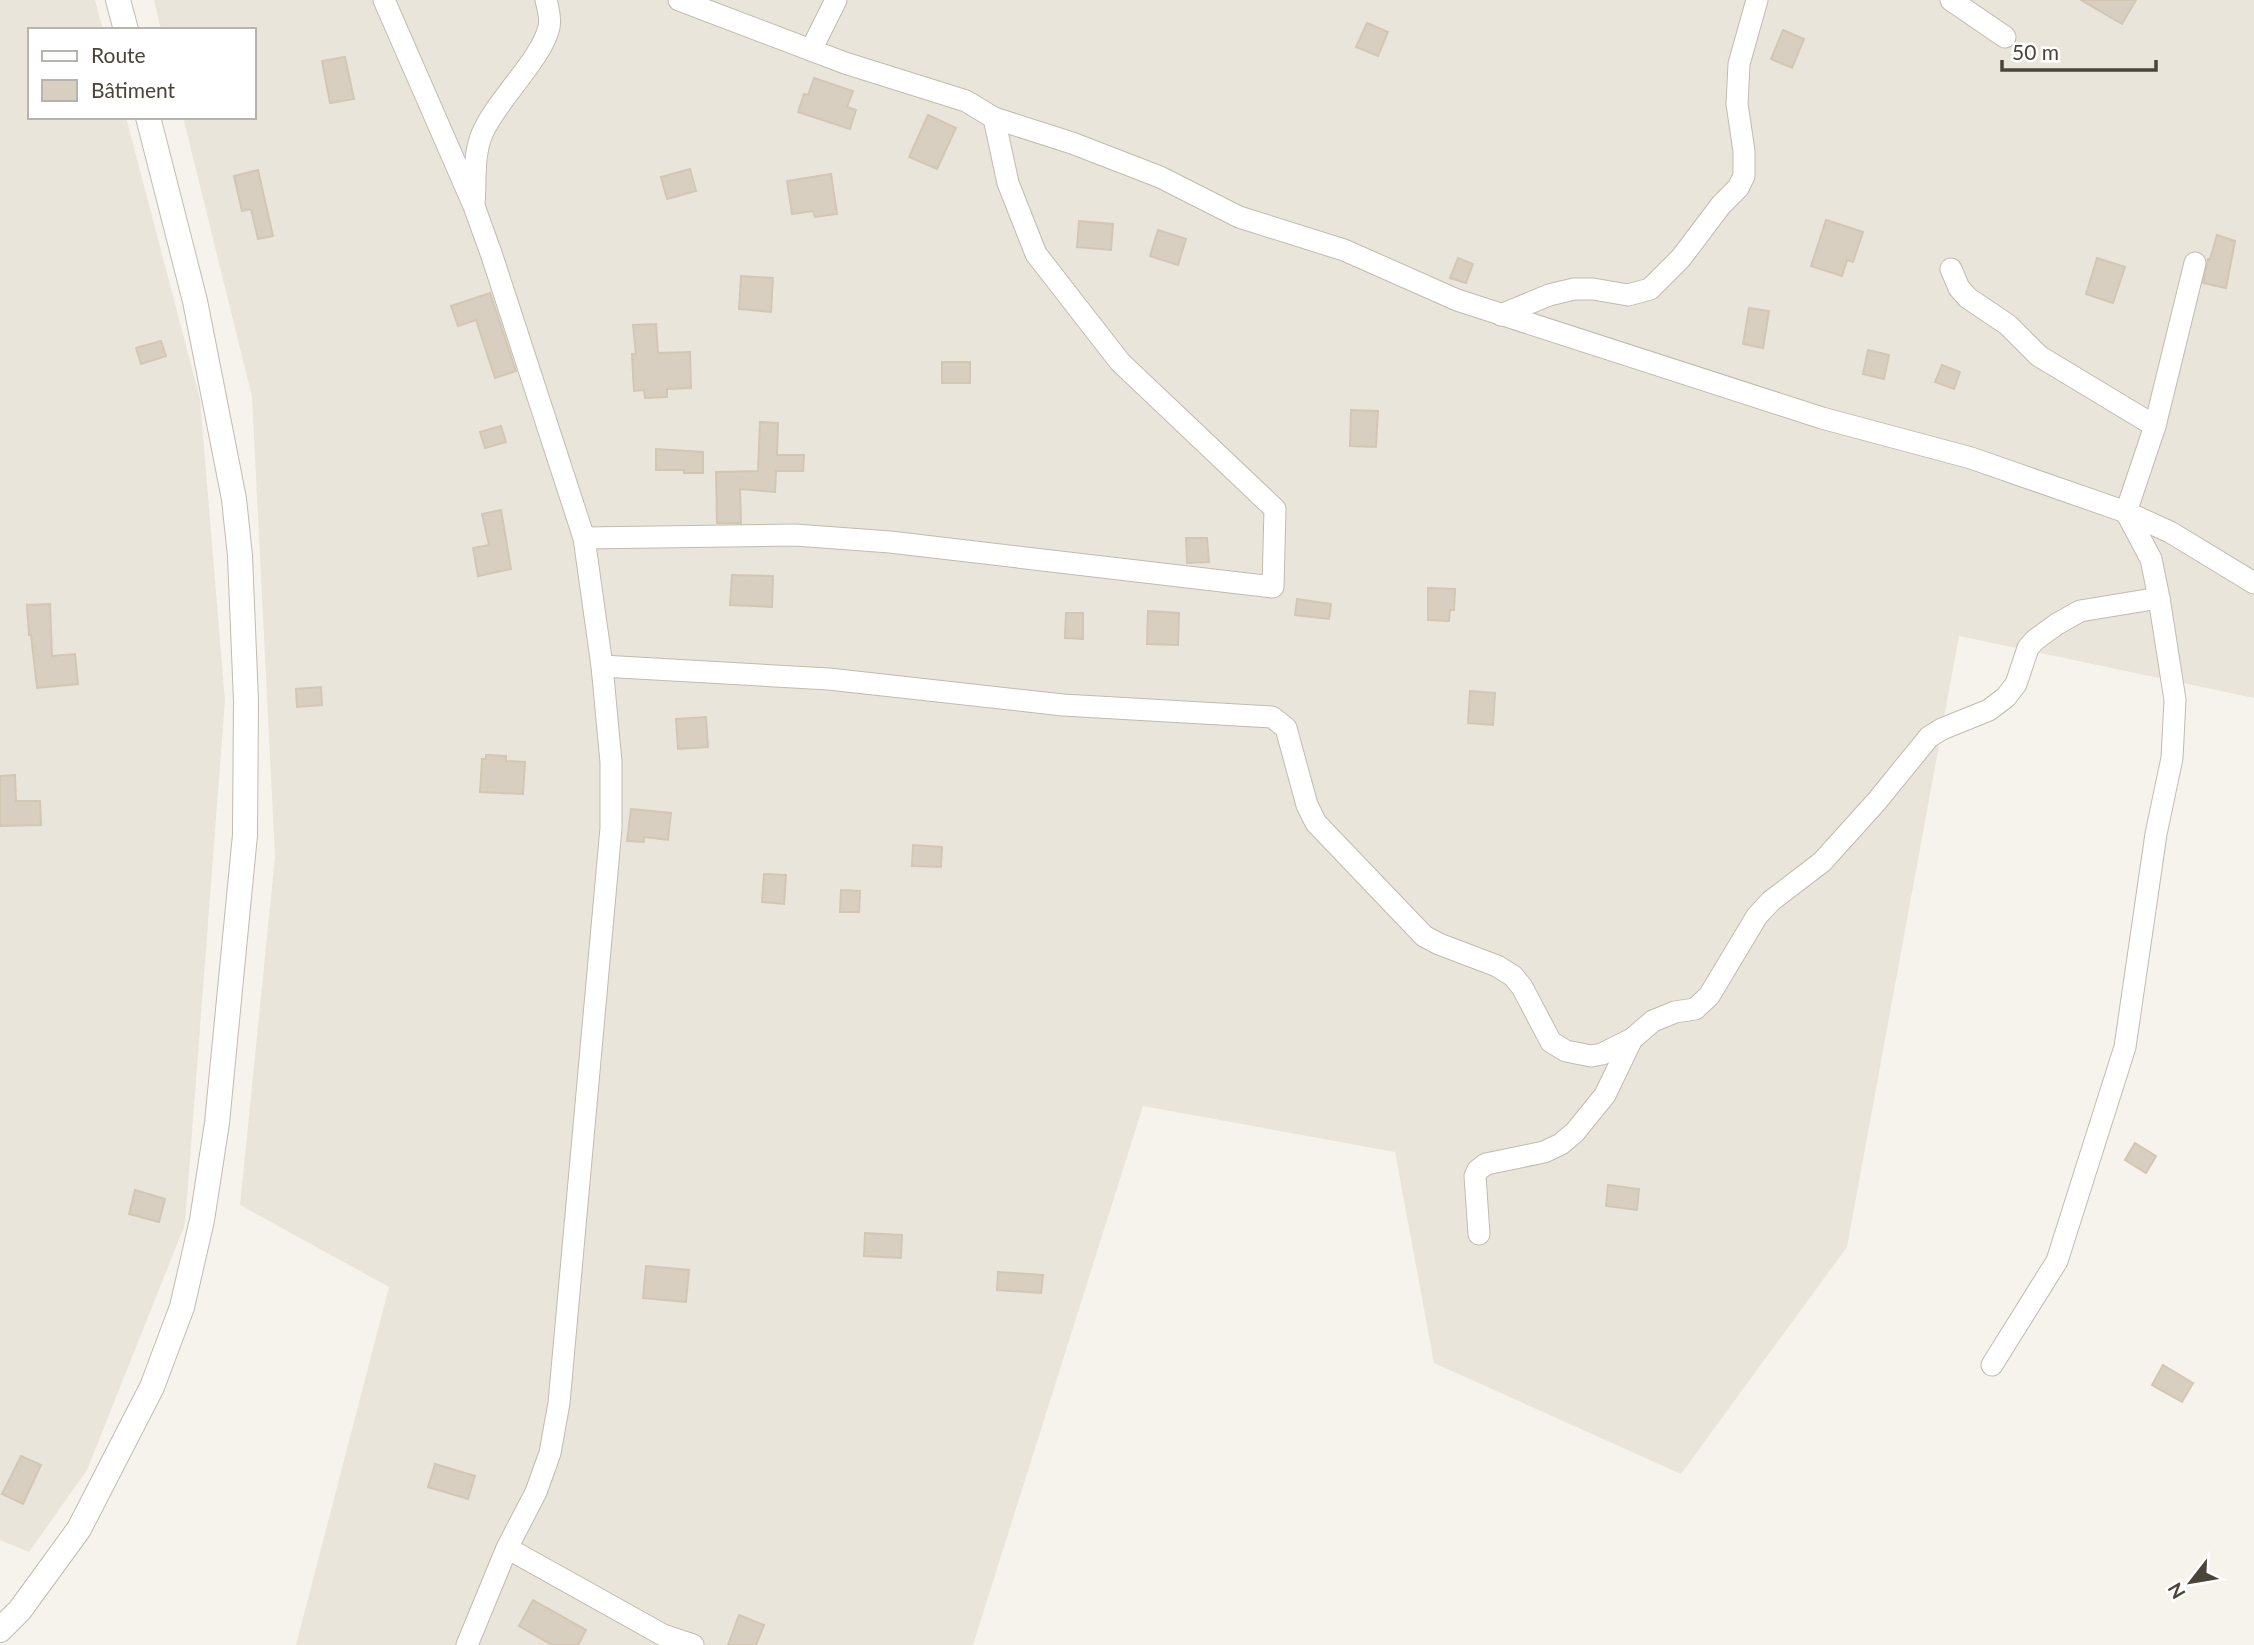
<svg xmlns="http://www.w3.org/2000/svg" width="2254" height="1645" viewBox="0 0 2254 1645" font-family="Lato,sans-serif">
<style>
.residential{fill:#eae5da}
.building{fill:#d8cfc1;stroke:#d3c7b4;stroke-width:2}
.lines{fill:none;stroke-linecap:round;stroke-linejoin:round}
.minor-casing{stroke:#c2bbae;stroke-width:23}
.tertiary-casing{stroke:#c2bbae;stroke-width:26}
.minor{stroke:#fff;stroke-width:21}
.tertiary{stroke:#fff;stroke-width:24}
</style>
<rect width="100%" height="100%" fill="#f6f3ec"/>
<g class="residential">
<path d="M0,0H95L103,30H30V117H126L200,399L225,701L185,1224L87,1470L29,1552L0,1540Z"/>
<path d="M154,0H2254V698L1959,636L1847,1247L1681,1474L1434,1363L1395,1152L1143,1106L973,1645H296L389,1287L240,1205L275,857L252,397L183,117H254V30H161Z"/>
</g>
<g class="building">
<path d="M2081,0H2136L2122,24Z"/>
<path d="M1367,23L1388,32L1378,56L1356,47Z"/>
<path d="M1783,30L1804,39L1792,68L1771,59Z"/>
<path d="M345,57L354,99L330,103L322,61Z"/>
<path d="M814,78L853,91L847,107L856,110L850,129L798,112L804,94L808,95Z"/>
<path d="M928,115L956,128L937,169L909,157Z"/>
<path d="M690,169L696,191L667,199L661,177Z"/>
<path d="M258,170L273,236L258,239L251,209L242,211L234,176Z"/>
<path d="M831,174L837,214L815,217L813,211L792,214L787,181Z"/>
<path d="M1826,220L1863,232L1853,262L1847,260L1842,276L1811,266Z"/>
<path d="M1079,221L1113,224L1111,250L1077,247Z"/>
<path d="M1158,230L1186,239L1178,265L1150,256Z"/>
<path d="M2217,235L2235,241L2226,288L2203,283L2208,259H2210Z"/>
<path d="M1458,258L1473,264L1466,283L1450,278Z"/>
<path d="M2097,258L2125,267L2113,303L2086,294Z"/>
<path d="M741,276L773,278L771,312L739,309Z"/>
<path d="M490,293L516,371L495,378L476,320L458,326L451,306Z"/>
<path d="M1749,308L1769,311L1763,348L1743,344Z"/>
<path d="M656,324L658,353L690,352L691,388L667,389V397L645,398L644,390L634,391L632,354H636L633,325Z"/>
<path d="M161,341L166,356L141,364L136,348Z"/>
<path d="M1868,350L1889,355L1884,379L1863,374Z"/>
<rect x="942" y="362" width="28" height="21"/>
<path d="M1942,365L1960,372L1954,389L1935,382Z"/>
<path d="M1351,410L1378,411L1376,447L1350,446Z"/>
<path d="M760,422L778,423L777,455H804L803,471H776L775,492L740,489L741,523H717L716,472L758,471Z"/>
<path d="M501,426L506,442L485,448L480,432Z"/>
<path d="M656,449L703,452V473H684V470H656Z"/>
<path d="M501,510L511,569L478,576L473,548L489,545L482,514Z"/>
<path d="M1186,538H1207L1209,562L1187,563Z"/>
<path d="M732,575L773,576L772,607L730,605Z"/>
<path d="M1428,588L1455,589L1454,610H1450L1449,621L1428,620Z"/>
<path d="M1297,599L1331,604L1329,619L1295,615Z"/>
<path d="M50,604L52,656L75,654L78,684L37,688L31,635H29L27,605Z"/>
<path d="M1148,611L1179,613L1178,645L1147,644Z"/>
<path d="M1066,613H1083V639L1065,638Z"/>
<path d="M321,687L322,705L297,707L296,689Z"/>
<path d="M1470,691L1495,693L1493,725L1468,723Z"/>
<path d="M706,717L708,747L678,749L676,719Z"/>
<path d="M486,755L506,756V761L525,762L523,794L480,792L482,759H486Z"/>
<path d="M15,775L16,801H40L41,825L0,826V776Z"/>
<path d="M631,809L671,813L668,840L644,837V842L627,841Z"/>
<path d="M913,845L942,847L941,867L912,866Z"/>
<path d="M764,874L786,875L784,904L762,902Z"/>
<path d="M841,890L860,891L859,912H840Z"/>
<path d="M2135,1143L2156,1156L2146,1173L2125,1160Z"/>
<path d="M1608,1185L1639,1189L1637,1210L1606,1206Z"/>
<path d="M135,1190L165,1199L159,1222L129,1214Z"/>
<path d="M865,1233L902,1235L901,1258L864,1256Z"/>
<path d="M646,1266L689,1270L686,1302L643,1298Z"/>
<path d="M998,1272L1043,1275L1041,1293L997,1290Z"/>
<path d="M2163,1365L2193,1383L2182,1402L2152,1385Z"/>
<path d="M21,1456L41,1465L23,1504L2,1494Z"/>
<path d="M435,1464L475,1476L468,1499L428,1487Z"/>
<path d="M533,1600L586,1630L578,1645H552L519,1626Z"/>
<path d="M739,1615L764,1625L756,1645H728Z"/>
</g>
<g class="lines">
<g class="minor-casing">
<g id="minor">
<path d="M384,0L474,206L492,256L584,538L602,666L611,762V828L559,1403L550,1453L536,1492L507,1548L467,1645"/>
<path d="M679,0L845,63L966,101L994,118L1072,143L1160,177L1239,217L1344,250L1457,300L1822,418L1971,458L2126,512L2170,532L2254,583"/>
<path d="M1951,0L2005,37"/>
<path d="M811,50L836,0"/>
<path d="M474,204C476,180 473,156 482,134C497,99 542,59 549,27C551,18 548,8 546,0"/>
<path d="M1951,269L1959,288L1968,298L2008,325L2039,356L2155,426"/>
<path d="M1501,315L1549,295L1574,289H1593L1628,295L1650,289L1681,258L1721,205L1738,188L1744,176V151L1737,104L1739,64L1757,0"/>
<path d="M584,538L795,535L890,542L1273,587L1275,509L1120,362L1036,254L1008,183L994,118"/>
<path d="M602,666L829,679L1063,705L1272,717L1286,728L1307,805L1316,823L1424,936L1439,944L1497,966L1513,976L1522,987L1551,1042L1566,1051L1591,1056L1602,1054L1632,1039"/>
<path d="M1479,1234L1475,1176L1478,1170L1486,1164L1544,1152L1561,1144L1575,1132L1605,1095L1632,1039L1653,1021L1675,1012L1695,1009L1709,996L1757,916L1771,901L1822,862L1877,801L1929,737L1942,729L1989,710L2006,697L2016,684L2028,648L2035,640L2057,624L2080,611L2159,598"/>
<path d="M1992,1365L2057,1261L2125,1047L2156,834L2172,758L2175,700L2159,598L2151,559L2126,512L2155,426L2195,263"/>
<path d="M507,1548L663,1635L693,1645"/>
</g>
</g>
<g class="tertiary-casing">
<g id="tertiary">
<path d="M118,0L126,30"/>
<path d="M0,1630L20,1610L79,1529L152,1387L182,1307L202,1220L217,1123L245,835L246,701L240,556L234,499L195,301L148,117"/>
</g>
</g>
<use href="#minor" class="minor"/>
<use href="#tertiary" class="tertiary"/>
</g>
<rect x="28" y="28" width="228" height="91" fill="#ffffff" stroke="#b7b4b0" stroke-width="2"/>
<rect x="42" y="51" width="35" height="10" fill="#ffffff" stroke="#b7b4b0" stroke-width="2"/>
<text x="91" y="63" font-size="21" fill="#4b4439">Route</text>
<rect x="42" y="80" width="35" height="21" fill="#d8cfc1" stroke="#b7b4b0" stroke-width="2"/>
<text x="91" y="98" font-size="21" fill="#4b4439">Bâtiment</text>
<g transform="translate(2191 1582) rotate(239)" stroke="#ffffff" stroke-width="5" paint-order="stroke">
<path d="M0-5L12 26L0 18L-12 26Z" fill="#4b4439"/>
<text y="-10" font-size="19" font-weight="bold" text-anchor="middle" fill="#4b4439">N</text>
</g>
<path d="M2002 60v10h154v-10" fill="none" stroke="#4b4439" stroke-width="3.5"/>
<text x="2012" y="60" font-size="21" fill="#4b4439" stroke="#ffffff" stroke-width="5" paint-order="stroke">50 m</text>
</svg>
